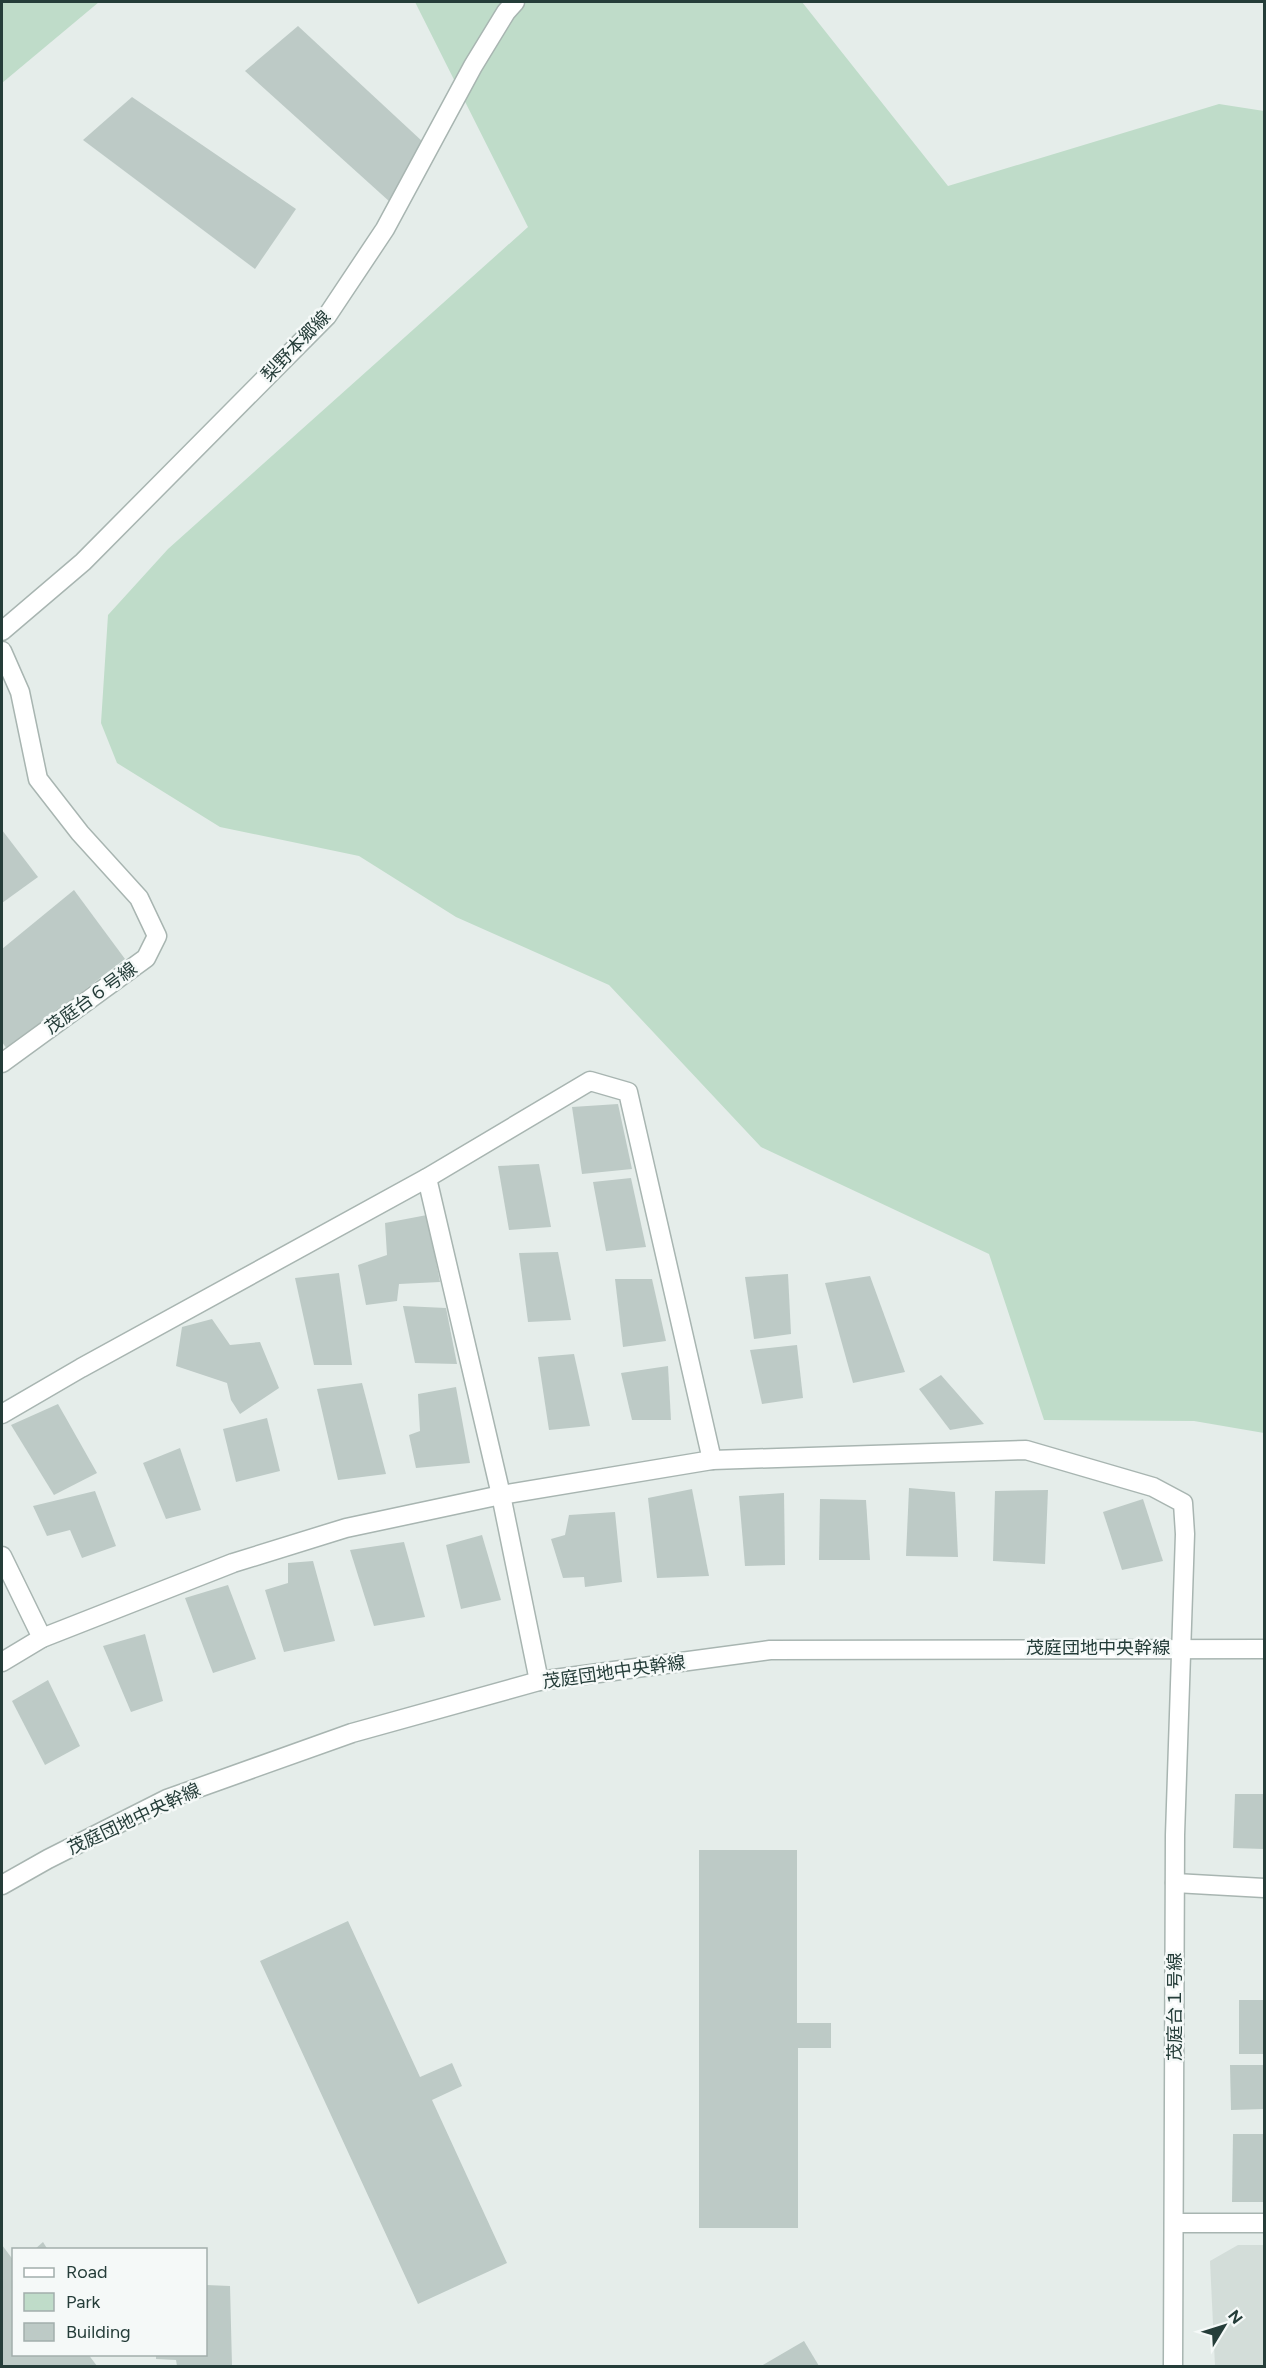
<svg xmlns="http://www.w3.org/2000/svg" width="1266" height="2368" viewBox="0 0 1266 2368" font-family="Figtree,'Noto Sans JP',sans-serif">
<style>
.built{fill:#d3ddd9}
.green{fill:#bfdcc9}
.building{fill:#bdcac6}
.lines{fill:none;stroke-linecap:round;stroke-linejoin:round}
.minor-casing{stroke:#a8b5b1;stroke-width:21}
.minor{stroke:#fff;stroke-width:18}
.labels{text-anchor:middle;stroke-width:5;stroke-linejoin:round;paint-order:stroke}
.street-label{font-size:18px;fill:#253d39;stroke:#f5f9f8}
</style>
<rect width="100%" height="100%" fill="#e5edea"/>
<path class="built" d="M1238,2245H1264V2366H1215L1210,2261Z"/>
<g class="green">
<path d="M2,2H99L2,83Z"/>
<path d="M415,2H802L948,186L1219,104L1264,111V1433L1194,1421L1044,1420L989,1254L761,1147L609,985L456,917L359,856L220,827L117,763L101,723L108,615L168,549L528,227Z"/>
</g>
<g class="building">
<path d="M298,26L423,142L390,202L245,71Z"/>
<path d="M132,97L296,209L255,269L83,140Z"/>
<path d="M2,830L38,877L2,903Z"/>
<path d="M74,890L125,959L7,1049L2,1042V949Z"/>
<path d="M618,1104L632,1169L582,1174L572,1107Z"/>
<path d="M539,1164L551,1227L509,1230L498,1166Z"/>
<path d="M631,1178L646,1247L606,1251L593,1182Z"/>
<path d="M427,1215L440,1282L399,1284L397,1301L366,1305L358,1265L387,1255L385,1223Z"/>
<path d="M558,1252L571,1320L528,1322L519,1253Z"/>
<path d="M339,1273L352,1365H314L295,1278Z"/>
<path d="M788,1274L791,1334L754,1339L745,1277Z"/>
<path d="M870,1276L905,1372L853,1383L825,1283Z"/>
<path d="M615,1279H652L666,1341L623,1347Z"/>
<path d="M403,1306L446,1308L457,1364L415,1363Z"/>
<path d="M212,1319L230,1345L260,1342L279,1388L240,1414L231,1400L227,1383L176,1366L182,1327Z"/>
<path d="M797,1345L803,1398L762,1404L750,1350Z"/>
<path d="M574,1354L590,1426L549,1430L538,1357Z"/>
<path d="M668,1366L671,1420H632L621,1373Z"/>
<path d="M941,1375L984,1424L950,1430L919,1389Z"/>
<path d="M362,1383L386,1474L338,1480L317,1389Z"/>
<path d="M456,1387L470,1463L416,1468L409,1435L420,1431L418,1394Z"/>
<path d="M58,1404L97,1473L54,1495L11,1425Z"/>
<path d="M267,1418L280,1471L236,1482L223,1429Z"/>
<path d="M180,1448L201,1510L166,1519L143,1463Z"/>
<path d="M909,1488L955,1492L958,1557L906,1556Z"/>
<path d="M692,1489L709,1576L657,1578L648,1498Z"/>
<path d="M1048,1490L1045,1564L993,1561L995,1491Z"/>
<path d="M95,1491L116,1546L82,1558L70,1530L47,1536L33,1506Z"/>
<path d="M784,1493L785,1565L745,1566L739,1496Z"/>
<path d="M820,1499L866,1500L870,1560H819Z"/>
<path d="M1143,1499L1163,1561L1122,1570L1103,1512Z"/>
<path d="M615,1512L622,1582L585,1587L584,1577L563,1578L551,1539L565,1535L569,1515Z"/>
<path d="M482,1535L501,1600L461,1609L446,1545Z"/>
<path d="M404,1542L425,1617L374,1626L350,1550Z"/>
<path d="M313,1561L335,1641L284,1652L265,1590L288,1583V1563Z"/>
<path d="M228,1585L256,1659L213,1673L185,1598Z"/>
<path d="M145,1634L163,1701L131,1712L103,1646Z"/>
<path d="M48,1680L80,1746L45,1765L12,1701Z"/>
<path d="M1235,1794H1264V1849L1233,1848Z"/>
<path d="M699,1850H797V2023H831V2048H798V2228H699Z"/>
<path d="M348,1921L420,2077L452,2063L462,2086L432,2100L507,2263L418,2304L260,1961Z"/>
<rect x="1239" y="2000" width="25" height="54"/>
<path d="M1230,2065H1264V2109L1231,2110Z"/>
<path d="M1233,2134H1264V2202H1232Z"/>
<path d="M43,2242L48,2250H34Z"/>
<path d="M2,2245L14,2261V2354H88L97,2366H2Z"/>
<path d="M206,2285L230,2286L232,2366H177L176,2360L156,2359V2354H206Z"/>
<path d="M804,2341L819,2366H761Z"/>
</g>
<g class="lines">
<g class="minor-casing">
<g id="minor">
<path d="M2,631L83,562L327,316L385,229L473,66L506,12L515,2"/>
<path d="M2,651L20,692L38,779L80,833L139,898L157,936L146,958L2,1063"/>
<path d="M427,1178L501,1495L539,1681"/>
<path d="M2,1414L81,1368L427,1178L590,1081L628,1092L712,1460"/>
<path d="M2,1556L42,1638"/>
<path d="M2,1662L42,1638L233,1563L346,1528L501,1495L712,1460L1026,1450L1153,1487L1183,1503L1185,1534L1175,1835L1173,2366"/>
<path d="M1175,1883L1264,1888"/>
<path d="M2,1885L48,1859L167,1799L352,1733L539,1681L770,1650L1264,1649"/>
<path d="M1174,2223H1264"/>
</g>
</g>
<use href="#minor" class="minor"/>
</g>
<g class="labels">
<g class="street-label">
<text transform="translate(296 346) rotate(-46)" y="6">梨野本郷線</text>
<text transform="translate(91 998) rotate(-36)" y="6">茂庭台６号線</text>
<text x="1098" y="1654">茂庭団地中央幹線</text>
<text transform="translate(614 1672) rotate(-8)" y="6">茂庭団地中央幹線</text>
<text transform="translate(134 1819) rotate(-25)" y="6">茂庭団地中央幹線</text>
<text transform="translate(1175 2007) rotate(-90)" y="6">茂庭台１号線</text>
</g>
</g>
<rect width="1266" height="2368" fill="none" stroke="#253d39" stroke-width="6"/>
<rect x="12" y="2248" width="195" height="108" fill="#f5f9f8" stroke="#a2aeac" stroke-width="1.5"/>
<rect x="24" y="2268" width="30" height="9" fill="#ffffff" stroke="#a2aeac" stroke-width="1.5"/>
<text x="66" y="2278" font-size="18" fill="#253d39">Road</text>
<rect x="24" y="2293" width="30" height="18" fill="#bfdcc9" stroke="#a2aeac" stroke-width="1.5"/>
<text x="66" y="2308" font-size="18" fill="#253d39">Park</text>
<rect x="24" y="2323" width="30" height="18" fill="#bdcac6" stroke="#a2aeac" stroke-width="1.5"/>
<text x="66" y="2338" font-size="18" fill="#253d39">Building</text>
<g transform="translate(1224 2326) rotate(52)" stroke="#f5f9f8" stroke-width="4.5" paint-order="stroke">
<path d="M0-4.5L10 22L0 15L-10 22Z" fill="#253d39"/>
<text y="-9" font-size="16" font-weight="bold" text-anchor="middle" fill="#253d39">N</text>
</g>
</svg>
